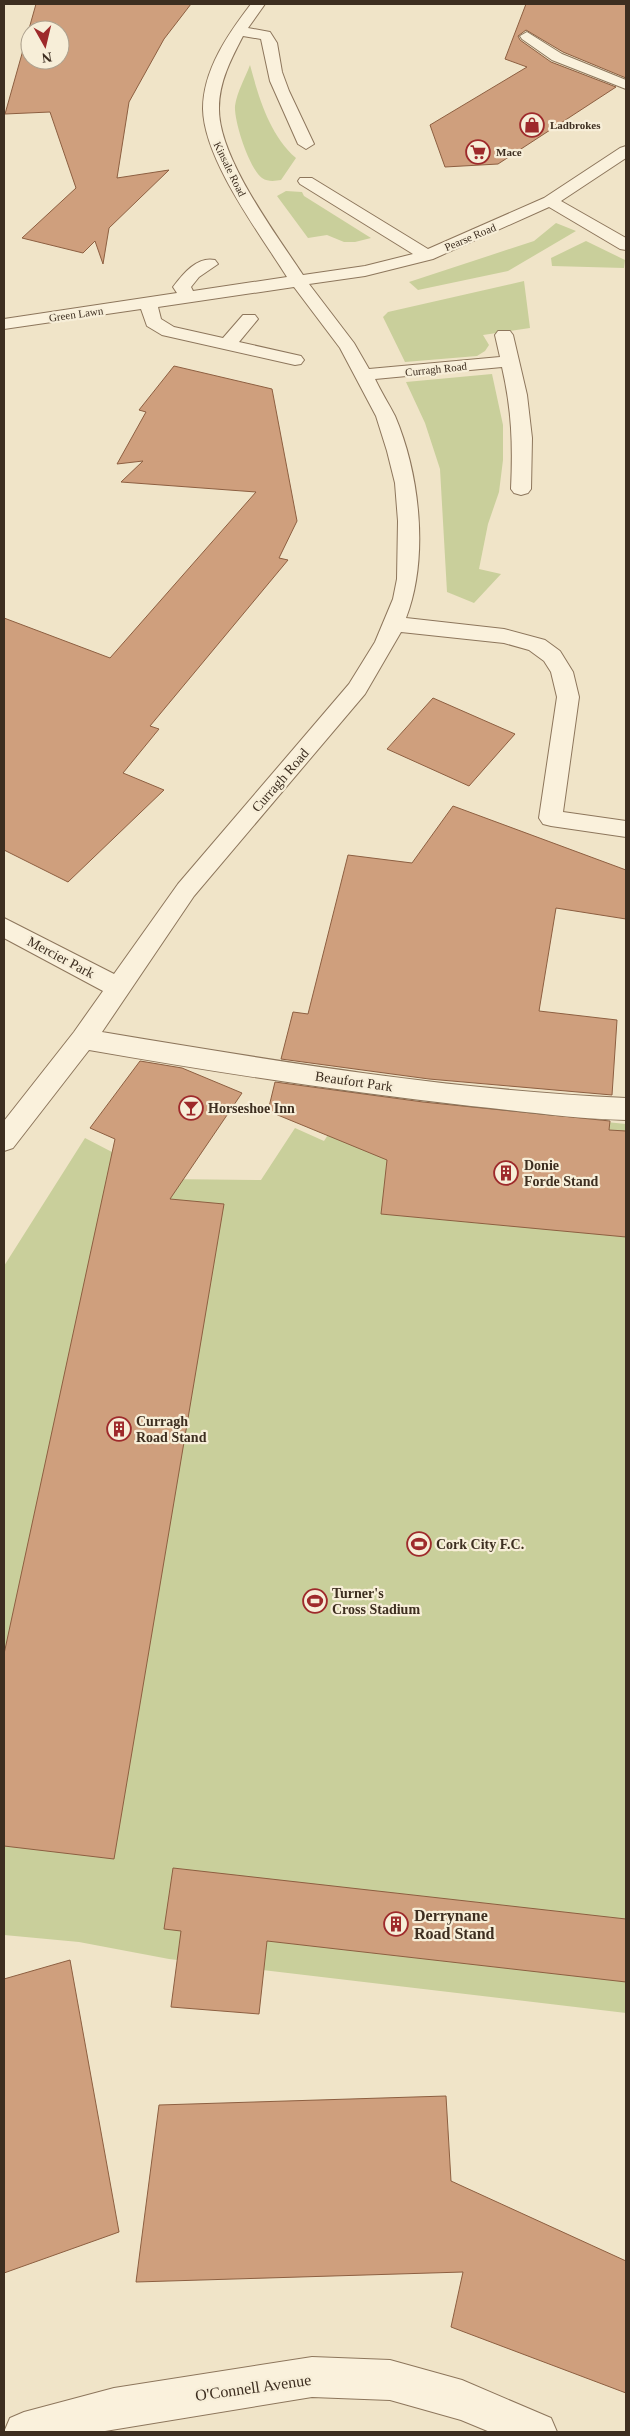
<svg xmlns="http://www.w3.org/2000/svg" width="630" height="2436" viewBox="0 0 630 2436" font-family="'Times New Roman',serif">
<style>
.green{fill:#c9cf9b}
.building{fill:#cf9f7d;stroke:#8d5f41;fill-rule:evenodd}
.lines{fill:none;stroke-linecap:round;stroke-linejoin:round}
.minor-casing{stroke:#8d765c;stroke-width:2}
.minor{fill:#faf1dc;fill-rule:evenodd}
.labels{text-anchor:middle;stroke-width:4.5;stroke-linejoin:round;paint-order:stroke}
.far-poi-label{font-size:11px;font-weight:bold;fill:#3d2e20;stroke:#f7eed8;text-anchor:start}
.far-street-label{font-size:11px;fill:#3d2e20;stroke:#f7eed8}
.street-label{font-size:14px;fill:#3d2e20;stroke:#f7eed8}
.poi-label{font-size:14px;font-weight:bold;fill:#3d2e20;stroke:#f7eed8;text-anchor:start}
.near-poi-label{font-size:16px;font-weight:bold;fill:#3d2e20;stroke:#f7eed8;text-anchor:start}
.near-street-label{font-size:16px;fill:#3d2e20;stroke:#f7eed8}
</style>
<rect width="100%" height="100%" fill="#f0e4c8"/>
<g class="green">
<path d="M250,65C259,98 269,134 296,158L281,180C275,181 268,182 262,178C249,168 234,122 235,106C237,92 245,78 250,65Z"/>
<path d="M286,191L302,192L304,196L371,238L355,242H344L327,235L308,238L277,196Z"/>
<path d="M556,223L576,231L508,271L418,290L409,282L534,241Z"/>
<path d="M586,241L625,260L624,268L552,266L551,258Z"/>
<path d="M524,281L530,328L483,335L489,345L485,351L477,356L405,362L383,317L388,312Z"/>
<path d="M492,374L503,425V460L499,492L488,524L479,569L501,574L474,603L447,592L440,469L425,423L406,382Z"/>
<path d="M353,1096L626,1124V2013L169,1959L79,1942L4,1935V1266L85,1138L164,1179L261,1180L295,1128L324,1141Z"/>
</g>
<g class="building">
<path d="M36,4H191L164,39L129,102L117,178L169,170L109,228L103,264L95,241L83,253L22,238L76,188L50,112L5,114ZM30,30H60V60H30Z"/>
<path d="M526,4H626V78L563,52L526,30L518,36L520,40L551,62L616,87L498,164L445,167L430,125L527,67L505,59Z"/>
<path d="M174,366L272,389L297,521L279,558L288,560L150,726L159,729L123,773L164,790L68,882L4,850V618L110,658L256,492L121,482L143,461L117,464L146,412L139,410Z"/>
<path d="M433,698L515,734L469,786L387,749Z"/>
<path d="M453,806L626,870V919L556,908L539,1011L617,1020L612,1095L429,1079L281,1059L293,1012L308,1014L348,855L412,863Z"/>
<path d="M140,1061L182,1068L242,1093L170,1199L224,1204L114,1859L4,1846V1654L115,1139L90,1128Z"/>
<path d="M275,1082L423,1102L610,1121L609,1130L626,1131V1237L381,1214L387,1160L268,1111Z"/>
<path d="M173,1868L626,1919V1982L267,1941L259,2014L171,2007L181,1931L164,1929Z"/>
<path d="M70,1960L119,2232L4,2273V1979Z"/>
<path d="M446,2096L451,2181L626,2261V2393L451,2327L463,2272L136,2282L159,2105Z"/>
</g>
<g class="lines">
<g class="minor-casing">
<g id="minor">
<path d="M251,4H265L248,28L270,32L277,43L282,72L289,91L314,144L306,149L298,144L270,81L261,39L243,36C231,59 219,82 219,108C218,157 276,234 303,275L365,266L413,254L300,184L298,181L300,178H312L428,249L544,198L620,148L626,146V158L561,201L626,238V250L620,249L549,207L433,259L365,276L309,284L354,343L369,369L500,357L495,335L498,331H510L513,335L527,395L532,438L531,489L528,493L521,495L514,493L511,489C513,445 512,411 502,367L375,379C381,392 389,404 395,416C420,475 429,558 406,618L504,629L545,640L560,651L573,672L579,697L563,812L626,821V837L551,826L543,824L539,818L557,697L551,672L544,661L529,650L504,643L401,632L365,694L194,896L102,1032C275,1061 450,1090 626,1098V1120C575,1119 523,1111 471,1106C343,1092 216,1072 89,1050L13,1148L4,1151V1121L74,1032L103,991L4,938V918L114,974L178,884L349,684L375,642L393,599L397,579L398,521L395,483L387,451L376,416L340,348L294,287L158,307L161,319L174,327L223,338L243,315H255L258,319L239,342L301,356L304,360L301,364L295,365L162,335L147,326L141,309L4,329V319L177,293L173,287C183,274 197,256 215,260L218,264L199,277L191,287L193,291L287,277C260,234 204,160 203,109C203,70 228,34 251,4Z"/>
<path d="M527,32L562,54L626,80V89L552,60L522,39L520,36Z"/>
<path d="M312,2357L390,2360L462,2380L551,2418L557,2432H490L461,2420L390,2400L312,2397L99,2432H4L10,2418L24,2412L114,2388Z"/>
</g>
</g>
<use href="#minor" class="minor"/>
</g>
<defs>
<g id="shop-ring" transform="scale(1.25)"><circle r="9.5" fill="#f7eed8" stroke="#9e2a2b" stroke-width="1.5"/><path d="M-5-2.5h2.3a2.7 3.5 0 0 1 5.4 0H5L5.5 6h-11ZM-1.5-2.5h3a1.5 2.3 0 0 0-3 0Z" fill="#9e2a2b"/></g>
<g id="supermarket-ring" transform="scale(1.25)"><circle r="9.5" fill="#f7eed8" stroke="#9e2a2b" stroke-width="1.5"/><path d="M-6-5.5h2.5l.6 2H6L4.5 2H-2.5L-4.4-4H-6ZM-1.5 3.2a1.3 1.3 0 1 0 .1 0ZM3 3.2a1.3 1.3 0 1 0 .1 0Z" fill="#9e2a2b"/></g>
<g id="bar-ring" transform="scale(1.25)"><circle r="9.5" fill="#f7eed8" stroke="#9e2a2b" stroke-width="1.5"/><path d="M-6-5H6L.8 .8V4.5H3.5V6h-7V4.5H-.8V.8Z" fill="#9e2a2b"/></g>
<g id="building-ring" transform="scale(1.25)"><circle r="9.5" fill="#f7eed8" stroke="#9e2a2b" stroke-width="1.5"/><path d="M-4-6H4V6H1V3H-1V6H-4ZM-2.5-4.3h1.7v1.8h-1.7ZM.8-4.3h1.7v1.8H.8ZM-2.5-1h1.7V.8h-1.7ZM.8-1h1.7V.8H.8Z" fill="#9e2a2b"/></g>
<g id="stadium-ring" transform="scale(1.25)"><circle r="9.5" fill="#f7eed8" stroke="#9e2a2b" stroke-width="1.5"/><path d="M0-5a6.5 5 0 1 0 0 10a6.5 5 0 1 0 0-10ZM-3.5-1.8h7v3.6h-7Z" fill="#9e2a2b"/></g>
</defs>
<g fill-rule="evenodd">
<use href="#shop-ring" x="532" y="125"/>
<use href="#supermarket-ring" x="478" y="152"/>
<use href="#bar-ring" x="191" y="1108"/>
<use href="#building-ring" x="506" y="1173"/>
<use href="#building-ring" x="119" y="1429"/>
<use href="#stadium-ring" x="419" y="1544"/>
<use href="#stadium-ring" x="315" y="1601"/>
<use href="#building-ring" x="396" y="1924"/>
</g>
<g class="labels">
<g class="far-poi-label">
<text x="550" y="129">Ladbrokes</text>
<text x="496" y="156">Mace</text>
</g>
<g class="far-street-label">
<text transform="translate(230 169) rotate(64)" y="4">Kinsale Road</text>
<text transform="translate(470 237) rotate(-23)" y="4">Pearse Road</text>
<text transform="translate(76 314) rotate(-8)" y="4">Green Lawn</text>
<text transform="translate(436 369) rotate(-6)" y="4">Curragh Road</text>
</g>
<g class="street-label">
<text transform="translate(280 780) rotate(-49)" y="5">Curragh Road</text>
<text transform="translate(61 957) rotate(28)" y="5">Mercier Park</text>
<text transform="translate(354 1081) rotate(8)" y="5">Beaufort Park</text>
</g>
<g class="poi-label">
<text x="208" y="1113">Horseshoe Inn</text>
<text x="524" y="1170">Donie<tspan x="524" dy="16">Forde Stand</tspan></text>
<text x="136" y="1426">Curragh<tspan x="136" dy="16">Road Stand</tspan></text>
<text x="436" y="1549">Cork City F.C.</text>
<text x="332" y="1598">Turner's<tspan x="332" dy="16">Cross Stadium</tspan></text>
</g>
<g class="near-poi-label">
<text x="414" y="1921">Derrynane<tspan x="414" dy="18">Road Stand</tspan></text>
</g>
<g class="near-street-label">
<text transform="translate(253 2387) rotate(-8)" y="6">O'Connell Avenue</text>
</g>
</g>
<rect width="630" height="2436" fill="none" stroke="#3d2e20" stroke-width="10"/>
<g transform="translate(45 45) rotate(172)"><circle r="24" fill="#f7eed8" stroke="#ada18e"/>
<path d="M0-4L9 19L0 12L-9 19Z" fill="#9e2a2b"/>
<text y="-8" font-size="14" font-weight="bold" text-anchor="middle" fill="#3d2e20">N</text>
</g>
</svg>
